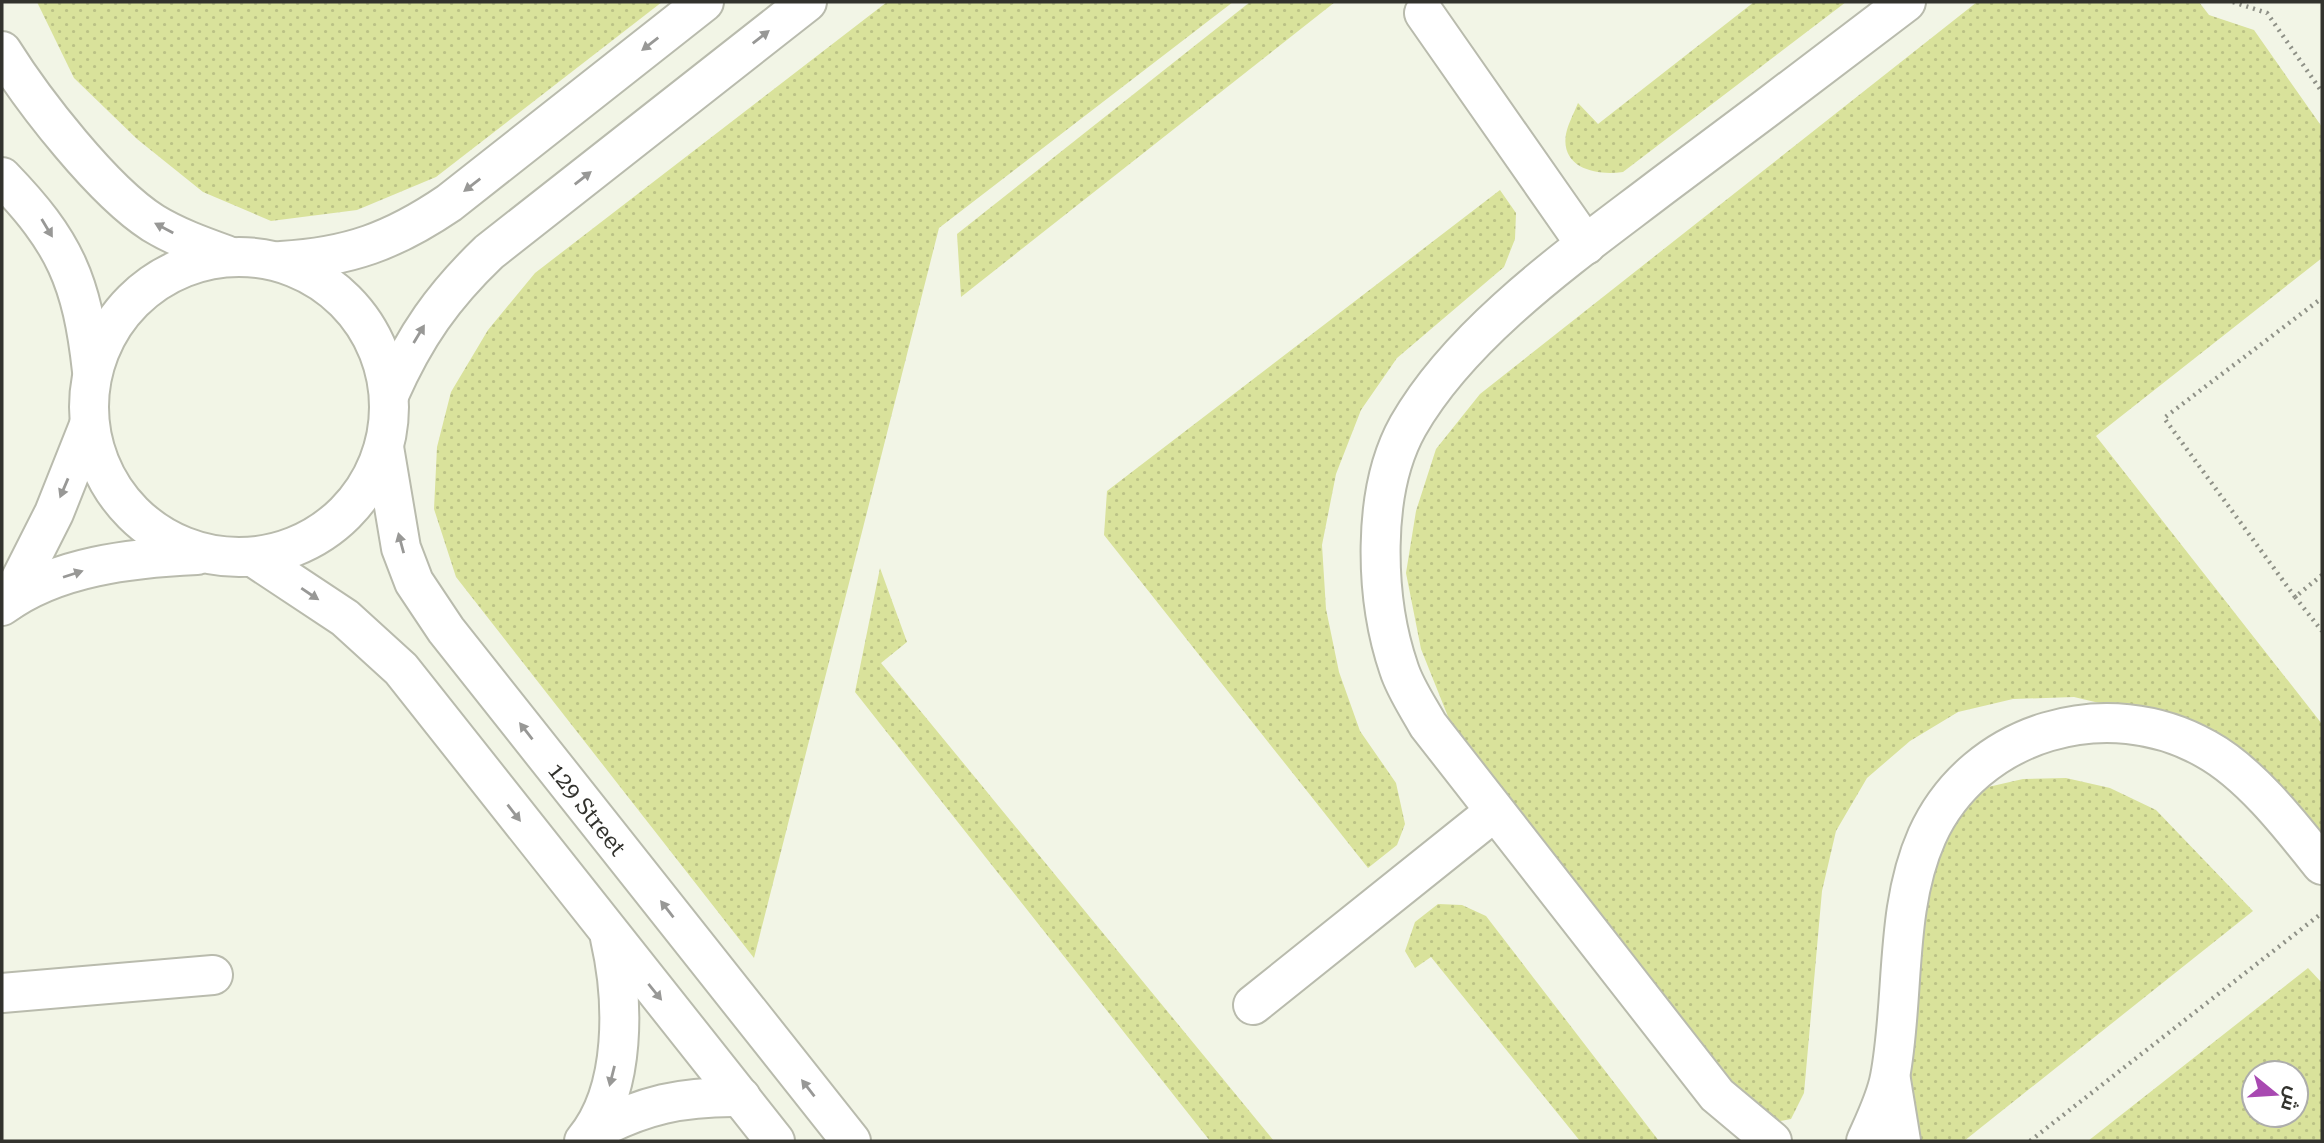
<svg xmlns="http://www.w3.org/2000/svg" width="2324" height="1143" viewBox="0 0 2324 1143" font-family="'Roboto Serif',Cairo,serif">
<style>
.grass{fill:url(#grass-dots);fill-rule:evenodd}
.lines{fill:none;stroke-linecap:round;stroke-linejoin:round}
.minor-casing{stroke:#b9bbad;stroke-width:42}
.highway-casing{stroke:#b9bbad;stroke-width:42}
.path{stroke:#8f9187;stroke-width:4.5;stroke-dasharray:2 5;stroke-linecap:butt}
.minor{stroke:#fff;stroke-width:38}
.highway{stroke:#fff;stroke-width:38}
.oneway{fill:#989896}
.labels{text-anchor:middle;stroke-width:5;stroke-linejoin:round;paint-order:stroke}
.street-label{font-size:23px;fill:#32322d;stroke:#fff}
</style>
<defs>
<pattern id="grass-dots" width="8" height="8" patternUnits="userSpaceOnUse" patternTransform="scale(1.75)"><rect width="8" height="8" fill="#d9e29b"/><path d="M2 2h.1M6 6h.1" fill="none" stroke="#bbc286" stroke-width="1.8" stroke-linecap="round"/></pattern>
</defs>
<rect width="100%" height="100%" fill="#f2f5e6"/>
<g class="grass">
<path d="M37,2H662L436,177L357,210L271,221L203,192L137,139L74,78Z"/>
<path d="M887,2H1233L939,228L754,958L456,577L434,509L437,447L451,392L488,330L535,273Z"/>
<path d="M1250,2H1335L961,297L957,234Z"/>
<path d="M1754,2H1846L1623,172C1598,176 1560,169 1566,134C1568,124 1574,113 1578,103L1598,124Z"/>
<path d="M1977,2H2199L2209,15L2254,30L2322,127V258L2096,436L2322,724V862L2137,712L2074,697L2013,699L1958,712L1910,741L1867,778L1836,831L1822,891L1804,1093L1791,1119L1770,1123L1740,1111L1453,729L1421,649L1406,573L1416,511L1436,449L1480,394Z"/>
<path d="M1500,190L1516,213L1515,239L1504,267L1397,358L1361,410L1336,474L1322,545L1326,609L1339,672L1360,731L1396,783L1405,824L1397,845L1368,868L1104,535L1107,491Z"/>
<path d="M880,568L907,642L881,663L1274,1141H1210L855,692Z"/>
<path d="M2066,778L2110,788L2156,810L2253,911L1964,1141H1904L1901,903L1957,806L1988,787L2023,779Z"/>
<path d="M1438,904L1462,905L1486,916L1659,1141H1580L1431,957L1415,968L1405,951L1415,922Z"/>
<path d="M2308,968L2322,983V1141H2088ZM2254,1073H2296V1115H2254Z"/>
</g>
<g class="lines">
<g class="minor-casing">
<g id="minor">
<path d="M1424,13L1586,245"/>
<circle cx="239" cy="407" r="150"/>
<path d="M281,261C349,257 393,241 449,203L704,2"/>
<path d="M389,395C415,336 443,296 489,252L807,2"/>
<path d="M384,447L401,548L414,582L446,630L851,1141"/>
<path d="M253,557L345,618L401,669L775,1141"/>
<path d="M10,600L54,513L89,425"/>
<path d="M2,606C56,566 132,558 197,555"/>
<path d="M2,993L213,975"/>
<path d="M1253,1005L1494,812"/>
<path d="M1891,1080L1901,1141"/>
<path d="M592,1132C643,1105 682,1096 741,1097"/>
<path d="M584,1141C627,1090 624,999 610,938"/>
<path d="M1772,1141L1717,1095L1428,725C1418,707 1405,688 1399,669C1375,599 1371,492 1408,426C1462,331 1576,252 1661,187C1743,126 1825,64 1906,2"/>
<path d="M1866,1141C1875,1121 1886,1099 1890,1077C1905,998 1894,910 1927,836C1975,730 2108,693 2206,749C2250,773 2291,826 2322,865"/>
</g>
</g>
<g class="highway-casing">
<g id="highway">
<path d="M2,51C34,102 103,191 153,223C176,237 201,246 226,255"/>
<path d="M2,177C65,242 82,281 92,371"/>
</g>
</g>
<g class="path">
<path d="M2233,2L2267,13L2322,92"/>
<path d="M2322,575L2295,597L2322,631"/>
<path d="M2295,597L2164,418L2322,298"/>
<path d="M2030,1141L2322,913"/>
</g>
<use href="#minor" class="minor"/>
<use href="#highway" class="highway"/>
</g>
<defs><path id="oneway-solid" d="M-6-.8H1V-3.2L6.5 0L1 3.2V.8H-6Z" transform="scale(1.75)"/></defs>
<g class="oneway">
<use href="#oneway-solid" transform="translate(761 37) rotate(-38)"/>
<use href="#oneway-solid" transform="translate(650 44) rotate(142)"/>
<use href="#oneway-solid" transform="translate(583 178) rotate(-38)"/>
<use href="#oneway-solid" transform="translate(472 185) rotate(142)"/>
<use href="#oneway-solid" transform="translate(47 228) rotate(59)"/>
<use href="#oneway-solid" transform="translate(164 228) rotate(-152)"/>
<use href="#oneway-solid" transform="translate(419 334) rotate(-59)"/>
<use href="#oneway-solid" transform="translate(64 488) rotate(113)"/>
<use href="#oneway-solid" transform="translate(401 543) rotate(-105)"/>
<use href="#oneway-solid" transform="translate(73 574) rotate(-18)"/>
<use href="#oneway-solid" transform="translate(310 594) rotate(34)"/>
<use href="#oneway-solid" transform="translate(526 731) rotate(-128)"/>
<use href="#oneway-solid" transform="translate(514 813) rotate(52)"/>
<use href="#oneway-solid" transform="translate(667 909) rotate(-128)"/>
<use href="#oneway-solid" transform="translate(655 992) rotate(51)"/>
<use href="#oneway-solid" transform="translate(612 1076) rotate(104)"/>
<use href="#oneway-solid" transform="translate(808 1088) rotate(-128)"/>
</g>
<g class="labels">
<g class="street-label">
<text transform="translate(587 809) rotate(52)" y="8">129 Street</text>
</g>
</g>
<rect width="2324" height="1143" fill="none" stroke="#32322d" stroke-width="7"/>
<g transform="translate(2275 1094) rotate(108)"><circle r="33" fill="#ffffff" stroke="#adadab" stroke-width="2"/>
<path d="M0-5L12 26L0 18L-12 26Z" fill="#a849b1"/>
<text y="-10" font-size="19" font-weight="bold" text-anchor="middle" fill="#32322d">ش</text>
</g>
</svg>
